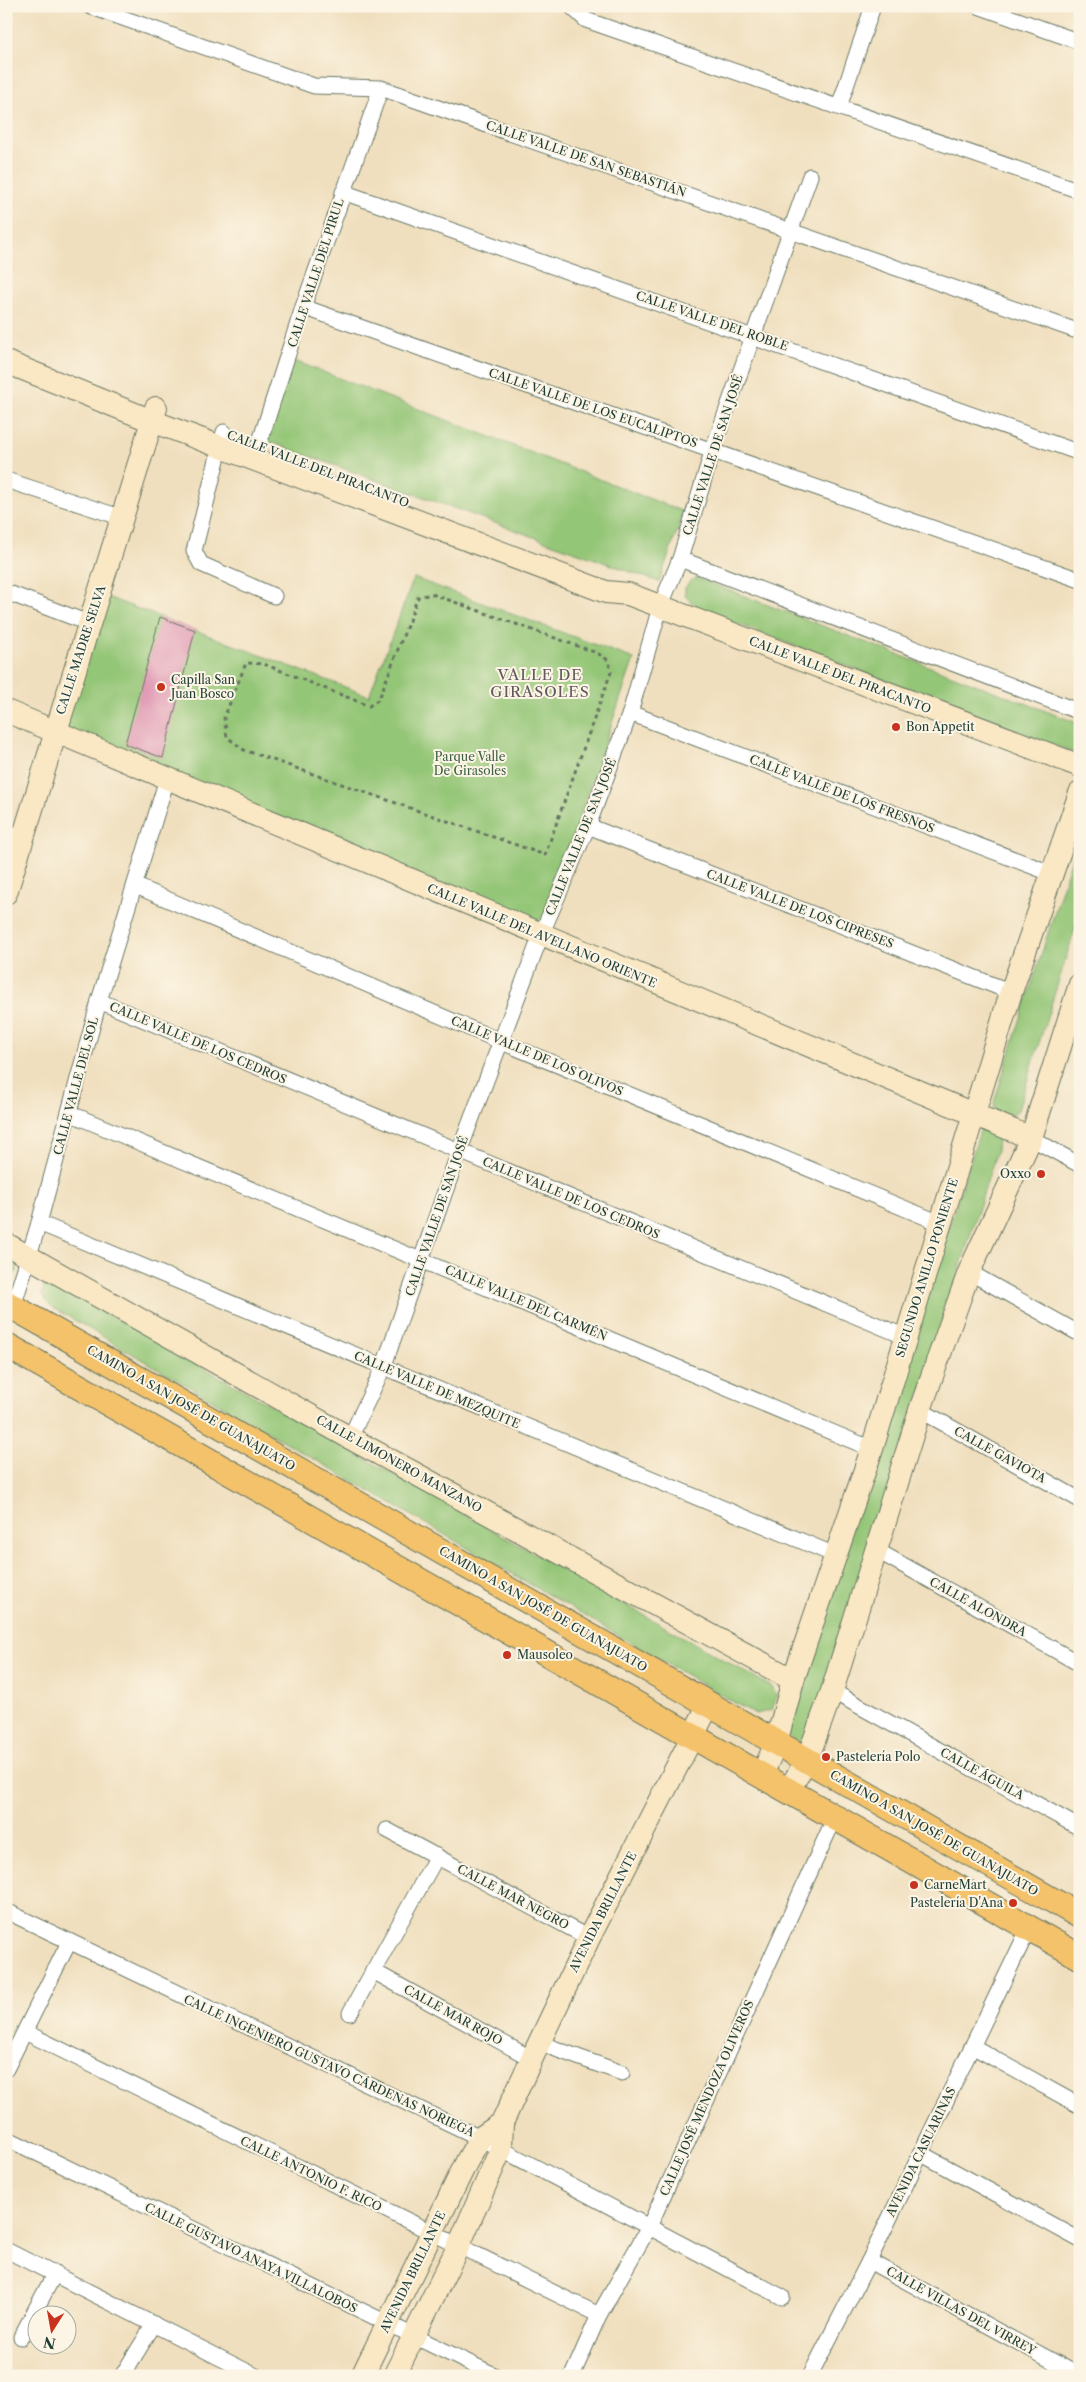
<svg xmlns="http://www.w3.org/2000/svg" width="1086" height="2382" viewBox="0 0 1086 2382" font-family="'Libre Caslon Text',serif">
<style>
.green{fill:#94c677;stroke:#5a8256}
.building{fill:#dd8cae}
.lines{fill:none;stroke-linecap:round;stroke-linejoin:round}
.street-casing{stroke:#687664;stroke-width:17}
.secondary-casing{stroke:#687664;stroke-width:24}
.primary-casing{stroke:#687664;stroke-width:27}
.path{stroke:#687664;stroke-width:3;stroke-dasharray:4 4;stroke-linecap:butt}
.street{stroke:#fff;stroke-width:15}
.secondary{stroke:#fae7c3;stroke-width:22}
.primary{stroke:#f3c26a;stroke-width:25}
.poi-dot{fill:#c8321e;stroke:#fcf5e5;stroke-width:2}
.labels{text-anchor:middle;stroke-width:4;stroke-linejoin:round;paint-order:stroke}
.street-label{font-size:12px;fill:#1f3d34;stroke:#fcf5e5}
.poi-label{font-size:12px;fill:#1f3d34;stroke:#fcf5e5;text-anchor:start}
.park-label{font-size:12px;fill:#3c5f45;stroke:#fcf5e5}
.quarter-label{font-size:15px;letter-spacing:1px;fill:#62595f;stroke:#fcf5e5}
</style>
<rect width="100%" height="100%" fill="#fcf5e5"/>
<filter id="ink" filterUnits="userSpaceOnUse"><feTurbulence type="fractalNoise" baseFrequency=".02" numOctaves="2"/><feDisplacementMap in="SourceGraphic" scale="10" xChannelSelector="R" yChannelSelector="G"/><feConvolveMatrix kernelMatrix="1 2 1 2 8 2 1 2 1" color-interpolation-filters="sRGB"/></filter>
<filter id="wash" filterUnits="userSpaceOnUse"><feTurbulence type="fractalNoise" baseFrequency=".0096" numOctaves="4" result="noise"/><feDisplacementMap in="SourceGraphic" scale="20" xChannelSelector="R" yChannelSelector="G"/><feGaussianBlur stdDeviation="1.12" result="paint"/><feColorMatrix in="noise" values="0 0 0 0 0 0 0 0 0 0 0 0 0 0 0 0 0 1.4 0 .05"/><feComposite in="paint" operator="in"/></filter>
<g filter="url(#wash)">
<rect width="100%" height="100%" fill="#f0dfbe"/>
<g class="green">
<path d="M287,358L684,512L659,582L262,439Z"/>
<path d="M414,578L634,659L542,925L61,730L104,596L369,696Z"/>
<path d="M697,578L1080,724V755L698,609L685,596V588L690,581Z"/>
<path d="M1080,833V913L1018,1110L1011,1116H1002L995,1110L994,1102Z"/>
<path d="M981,1128L991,1132L998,1138L997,1150L822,1708L803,1743L794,1740L785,1732Z"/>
<path d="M6,1257L16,1263L17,1271L12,1277L6,1278Z"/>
<path d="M49,1281L772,1687L777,1696L772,1710L756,1714L740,1706L50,1306L42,1295L44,1284Z"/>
</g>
<g id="blocks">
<path class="building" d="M160,617L195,630L163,758L125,744Z"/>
</g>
</g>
<g filter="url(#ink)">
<use href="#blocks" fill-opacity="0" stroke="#687664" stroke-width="1"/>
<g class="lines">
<g class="street-casing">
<g id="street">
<path d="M89,6L314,86L381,88L1080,332"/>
<path d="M571,6L586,20L1080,191"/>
<path d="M978,6L1080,42"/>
<path d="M839,107L873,6"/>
<path d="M343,192L1080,453"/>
<path d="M303,307L1080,580"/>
<path d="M224,432L194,551L201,564L274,596"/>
<path d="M254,460L303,307L381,88"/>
<path d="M6,480L123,518"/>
<path d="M680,559L1080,712"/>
<path d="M6,592L91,624"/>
<path d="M630,713L1053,874"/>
<path d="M588,826L1011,992"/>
<path d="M6,832L23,837"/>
<path d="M136,886L502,1042L940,1223"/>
<path d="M99,1001L906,1337"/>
<path d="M69,1113L872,1449"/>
<path d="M1031,1138L1080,1165"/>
<path d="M39,1223L835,1555"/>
<path d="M969,1272L1080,1334"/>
<path d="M13,1307L39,1223L99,1001L167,779"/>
<path d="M920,1410L1080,1500"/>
<path d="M350,1438L383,1368L459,1152L541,935L588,826L630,713L660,607L680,559L713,449L810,176"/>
<path d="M876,1550L1080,1664"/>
<path d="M832,1691L1080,1828"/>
<path d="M387,1830L589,1938"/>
<path d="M6,1911L480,2138L782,2297"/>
<path d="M373,1971L532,2059"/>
<path d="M350,2013L437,1856"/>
<path d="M25,2032L599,2315"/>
<path d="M539,2043L622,2073"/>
<path d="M972,2046L1080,2106"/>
<path d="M6,2069L69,1942"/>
<path d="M6,2138L496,2376"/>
<path d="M920,2153L1080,2240"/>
<path d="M6,2250L256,2376"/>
<path d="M869,2261L1080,2376"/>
<path d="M21,2337L55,2273"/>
<path d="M122,2376L154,2324"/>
<path d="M572,2376L599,2315L649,2227L835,1817"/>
<path d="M810,2376L869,2261L1029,1928"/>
</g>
</g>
<g class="secondary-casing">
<g id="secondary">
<path d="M6,362L152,421L606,592L628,594L1080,766"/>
<path d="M6,711L1031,1138"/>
<path d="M6,893L156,408"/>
<path d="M6,1244L350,1438L793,1680"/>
<path d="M762,1775L776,1743L793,1680L872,1449L1011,992L1080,793"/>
<path d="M788,1791L807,1760L832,1691L920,1410L969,1272L1031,1138L1080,984"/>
<path d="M362,2376L467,2161L480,2138L502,2123"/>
<path d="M394,2376L459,2245L501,2149L502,2123L539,2043L589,1938L709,1704"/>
</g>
</g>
<g class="primary-casing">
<g id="primary">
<path d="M6,1303L1080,1916"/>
<path d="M6,1345L1080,1957"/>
</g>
</g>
<path class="path" d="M432,594L597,653L608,660L611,672L545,855L244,750L227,737L224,718L246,663L264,664L369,706L379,699L418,597Z"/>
<use href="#street" class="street"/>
<use href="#secondary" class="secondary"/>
<use href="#primary" class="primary"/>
</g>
</g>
<g class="poi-dot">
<circle cx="161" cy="687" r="5"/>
<circle cx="896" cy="727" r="5"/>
<circle cx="1041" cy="1174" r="5"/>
<circle cx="507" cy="1655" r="5"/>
<circle cx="826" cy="1757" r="5"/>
<circle cx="914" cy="1885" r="5"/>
<circle cx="1013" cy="1903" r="5"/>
</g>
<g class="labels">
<g class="street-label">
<text transform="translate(586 159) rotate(19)" y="4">CALLE VALLE DE SAN SEBASTIÁN</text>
<text transform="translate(316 273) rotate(-72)" y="4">CALLE VALLE DEL PIRUL</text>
<text transform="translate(712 321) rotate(19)" y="4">CALLE VALLE DEL ROBLE</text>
<text transform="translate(593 408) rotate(19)" y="4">CALLE VALLE DE LOS EUCALIPTOS</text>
<text transform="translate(713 455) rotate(-72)" y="4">CALLE VALLE DE SAN JOSÉ</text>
<text transform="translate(318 469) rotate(21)" y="4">CALLE VALLE DEL PIRACANTO</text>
<text transform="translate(81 650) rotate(-72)" y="4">CALLE MADRE SELVA</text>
<text transform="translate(840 675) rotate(21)" y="4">CALLE VALLE DEL PIRACANTO</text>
<text transform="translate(842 794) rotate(21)" y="4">CALLE VALLE DE LOS FRESNOS</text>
<text transform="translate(581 837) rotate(-68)" y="4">CALLE VALLE DE SAN JOSÉ</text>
<text transform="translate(800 909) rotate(21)" y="4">CALLE VALLE DE LOS CIPRESES</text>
<text transform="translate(542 936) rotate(23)" y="4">CALLE VALLE DEL AVELLANO ORIENTE</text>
<text transform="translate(198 1043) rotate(23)" y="4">CALLE VALLE DE LOS CEDROS</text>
<text transform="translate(537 1056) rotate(23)" y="4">CALLE VALLE DE LOS OLIVOS</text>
<text transform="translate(76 1086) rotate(-75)" y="4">CALLE VALLE DEL SOL</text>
<text transform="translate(571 1198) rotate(23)" y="4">CALLE VALLE DE LOS CEDROS</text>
<text transform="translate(437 1216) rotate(-71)" y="4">CALLE VALLE DE SAN JOSÉ</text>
<text transform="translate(927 1268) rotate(-73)" y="4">SEGUNDO ANILLO PONIENTE</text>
<text transform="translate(526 1303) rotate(23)" y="4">CALLE VALLE DEL CARMÉN</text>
<text transform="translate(437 1390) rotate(23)" y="4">CALLE VALLE DE MEZQUITE</text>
<text transform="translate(191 1408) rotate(30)" y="4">CAMINO A SAN JOSÉ DE GUANAJUATO</text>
<text transform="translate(1000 1455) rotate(29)" y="4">CALLE GAVIOTA</text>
<text transform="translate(399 1464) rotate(29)" y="4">CALLE LIMONERO MANZANO</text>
<text transform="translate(978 1607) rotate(29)" y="4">CALLE ALONDRA</text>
<text transform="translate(543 1609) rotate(30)" y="4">CAMINO A SAN JOSÉ DE GUANAJUATO</text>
<text transform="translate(982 1774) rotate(29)" y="4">CALLE ÁGUILA</text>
<text transform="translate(934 1833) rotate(30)" y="4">CAMINO A SAN JOSÉ DE GUANAJUATO</text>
<text transform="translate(513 1897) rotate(28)" y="4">CALLE MAR NEGRO</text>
<text transform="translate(603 1912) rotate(-63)" y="4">AVENIDA BRILLANTE</text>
<text transform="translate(453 2015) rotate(29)" y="4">CALLE MAR ROJO</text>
<text transform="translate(329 2066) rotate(25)" y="4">CALLE INGENIERO GUSTAVO CÁRDENAS NORIEGA</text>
<text transform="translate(707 2098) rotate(-66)" y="4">CALLE JOSÉ MENDOZA OLIVEROS</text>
<text transform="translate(921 2152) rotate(-64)" y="4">AVENIDA CASUARINAS</text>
<text transform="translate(311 2174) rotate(26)" y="4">CALLE ANTONIO F. RICO</text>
<text transform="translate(251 2258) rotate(26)" y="4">CALLE GUSTAVO ANAYA VILLALOBOS</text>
<text transform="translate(413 2272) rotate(-64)" y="4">AVENIDA BRILLANTE</text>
<text transform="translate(961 2311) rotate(29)" y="4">CALLE VILLAS DEL VIRREY</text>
</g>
<g class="poi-label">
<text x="171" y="684">Capilla San<tspan x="171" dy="14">Juan Bosco</tspan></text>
<text x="906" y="731">Bon Appetit</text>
<text x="1031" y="1178" text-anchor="end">Oxxo</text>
<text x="517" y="1659">Mausoleo</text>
<text x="836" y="1761">Pastelería Polo</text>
<text x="924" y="1889">CarneMart</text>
<text x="1003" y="1907" text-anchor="end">Pastelería D'Ana</text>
</g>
<g class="park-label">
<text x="470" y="761">Parque Valle<tspan x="470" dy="14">De Girasoles</tspan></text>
</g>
<g class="quarter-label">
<text x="540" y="680">VALLE DE<tspan x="540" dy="17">GIRASOLES</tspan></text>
</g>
</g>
<rect width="1086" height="2382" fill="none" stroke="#fcf5e5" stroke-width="25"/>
<g transform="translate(52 2330) rotate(191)"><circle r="24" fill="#fcf5e5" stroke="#a4ab9e"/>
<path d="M0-4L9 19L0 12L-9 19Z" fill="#c8321e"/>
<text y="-8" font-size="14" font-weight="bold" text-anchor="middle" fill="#1f3d34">N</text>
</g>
</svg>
